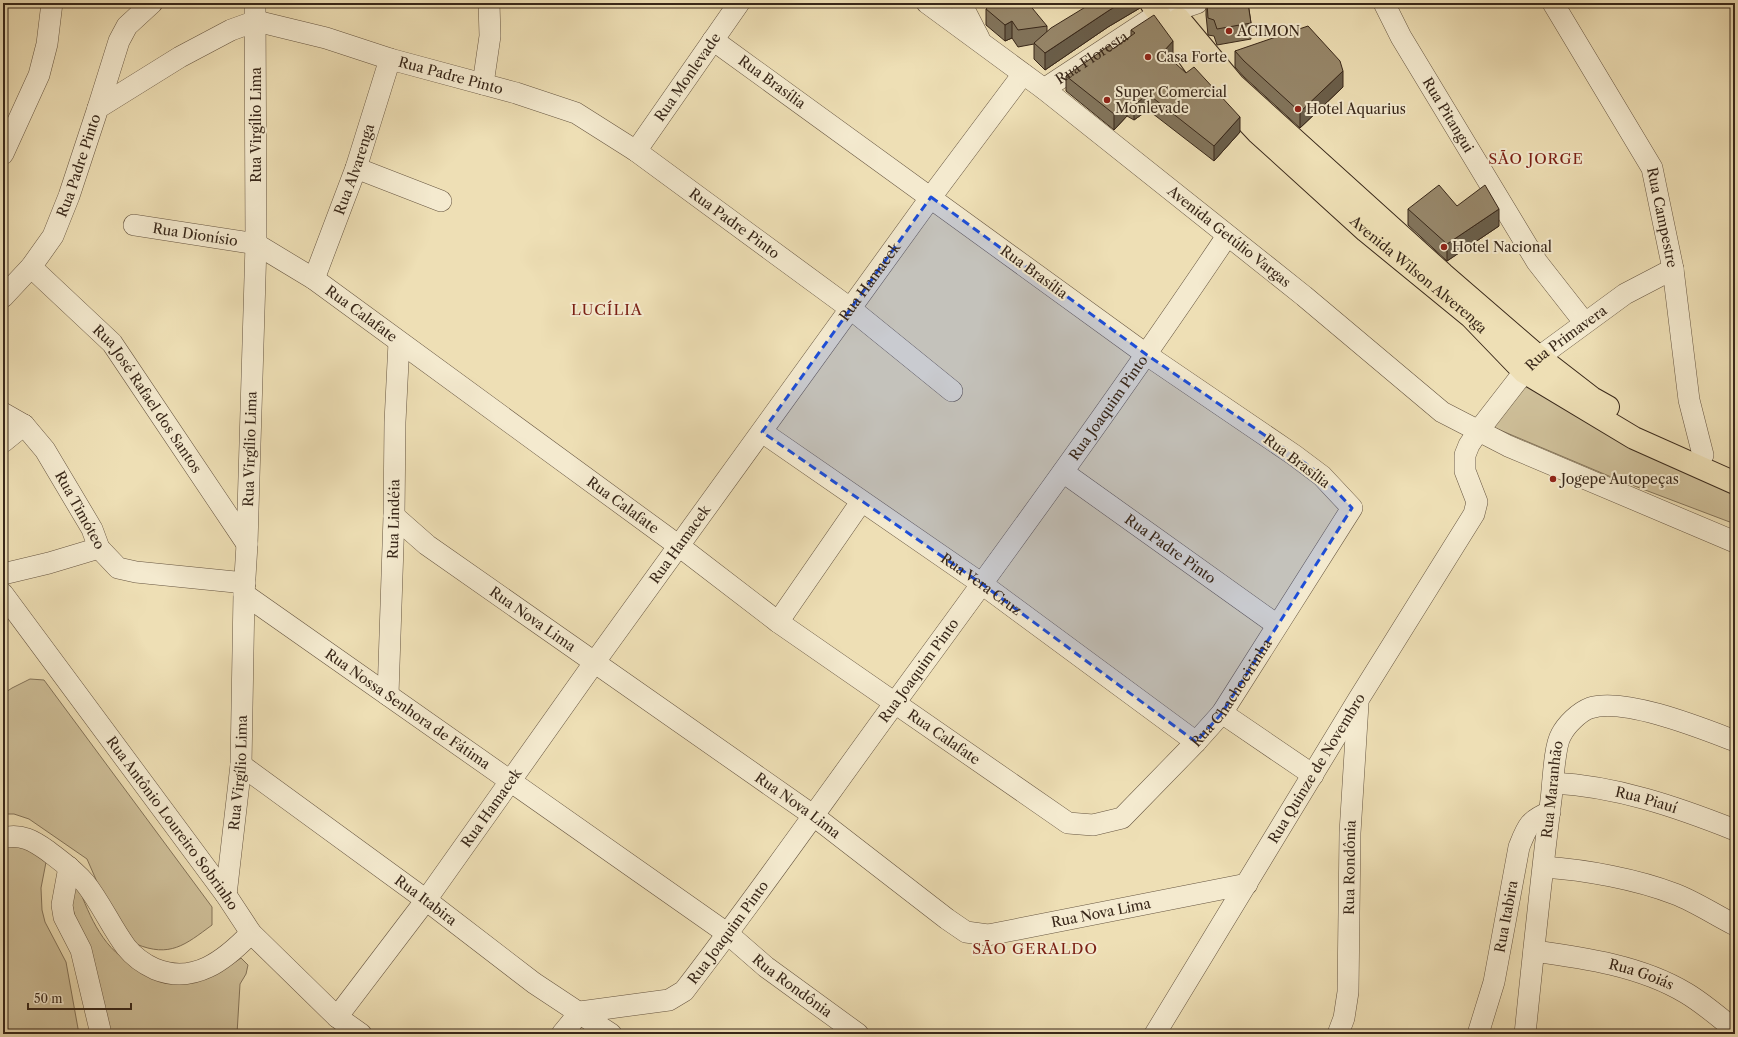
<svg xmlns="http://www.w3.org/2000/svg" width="1738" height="1037" viewBox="0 0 1738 1037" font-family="'Libre Caslon Text',serif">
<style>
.green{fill:#cfc09a;stroke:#84745a}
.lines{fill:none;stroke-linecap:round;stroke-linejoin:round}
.minor-casing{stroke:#665540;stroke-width:22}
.major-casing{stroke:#382719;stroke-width:24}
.minor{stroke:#f4eacf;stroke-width:21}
.major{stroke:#eedfb5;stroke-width:22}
.wall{fill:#82745b;stroke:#382719}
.shaded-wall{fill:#6a5e4a;stroke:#382719}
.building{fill:#97876a;stroke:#382719}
.marked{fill:#1d4ed8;fill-opacity:0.2;stroke:#1d4ed8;stroke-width:3;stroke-dasharray:8 5;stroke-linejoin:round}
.poi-dot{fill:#8f2418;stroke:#f4eacf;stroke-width:1.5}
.labels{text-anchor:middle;stroke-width:4;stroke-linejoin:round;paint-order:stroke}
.poi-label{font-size:14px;fill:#382719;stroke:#f4eacf;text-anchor:start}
.street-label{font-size:14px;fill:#382719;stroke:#f4eacf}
.neighbourhood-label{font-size:15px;letter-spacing:1px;fill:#7a1f14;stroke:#f4eacf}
</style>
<rect width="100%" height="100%" fill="#eedfb5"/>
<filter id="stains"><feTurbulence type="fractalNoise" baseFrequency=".005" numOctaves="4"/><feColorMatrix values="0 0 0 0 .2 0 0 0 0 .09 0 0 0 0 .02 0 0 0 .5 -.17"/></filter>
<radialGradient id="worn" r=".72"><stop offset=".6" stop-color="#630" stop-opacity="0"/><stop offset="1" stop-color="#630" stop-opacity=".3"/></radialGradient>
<g class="green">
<path d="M1528,382L1735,488V524L1616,479L1488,425Z"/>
<path d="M30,679L44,680L212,907V925C185,945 170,958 136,944L101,891L87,859L29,819L14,814H3V694L12,688Z"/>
<path d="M15,844L47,857L41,888L42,910L45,922L66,962L79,1034H3V845Z"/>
<path d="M78,886C90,917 104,952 137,966L232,964L241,958L248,965L246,974L240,984L237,1034H106L68,890Z"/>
</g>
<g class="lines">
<g class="minor-casing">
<g id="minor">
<path id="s1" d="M927,3L1044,89L1304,296L1442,412L1508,446L1735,542"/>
<path d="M961,3L979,38"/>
<path id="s2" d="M1384,3L1401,37L1537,262L1584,322"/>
<path id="s3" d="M1553,3L1652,168L1673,269L1689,400L1703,455"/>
<path d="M1173,11L1197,3"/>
<path d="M483,84L490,36L489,3"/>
<path id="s4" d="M1044,89L1155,16"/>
<path d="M98,108L119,41L127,26L152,3"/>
<path id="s5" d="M636,151L739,3"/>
<path d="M3,154L39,75L47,44L52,3"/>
<path d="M356,168L441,201"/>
<path id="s6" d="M134,225L256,244L314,279L679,546L778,622L1068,823L1093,825L1122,818L1196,742L1222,713L1352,508L1322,476L1294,455L1147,355L713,40"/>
<path id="s7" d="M31,267L112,343L247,544"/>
<path id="s8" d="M314,279L356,168L390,59"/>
<path id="s9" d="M3,297L31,267L53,236L69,196L98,108L180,57L231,30L256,21L326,38L390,59L516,93L576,113L636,151L851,309L952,391"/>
<path d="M3,413L24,425L45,450L92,529L99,548L118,568L136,572L245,583"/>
<path id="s10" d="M762,432L982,584L1196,742"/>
<path d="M3,442L24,425"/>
<path id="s11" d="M1063,472L1277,625"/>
<path id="s12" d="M394,516L427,545L814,816L947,919L966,932L988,935L1247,884"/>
<path d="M3,574L49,563L99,548"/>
<path id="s13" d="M3,594L226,895L251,933L337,1017L361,1034"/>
<path id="s14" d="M244,594L728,934L766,967L858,1034"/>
<path d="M778,622L861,502"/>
<path id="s15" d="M388,695L394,516L395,422L399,342"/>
<path d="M1222,713L1313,775"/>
<path id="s16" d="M241,765L426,900L534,983L611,1034"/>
<path id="s17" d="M1553,783C1616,786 1677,807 1735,830"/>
<path d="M3,838C21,833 34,841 48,851C61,861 74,870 85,883C101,903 111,927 126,947C134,957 144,964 155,969C194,985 225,960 251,933"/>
<path d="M69,867L62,905L64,917L81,950L101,1034"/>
<path d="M1544,867C1586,870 1636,879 1675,894C1696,902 1715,915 1735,925"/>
<path id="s18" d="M226,895L241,765L244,594L247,544L256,244L255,3"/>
<path id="s19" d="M1534,951C1585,958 1641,966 1686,993C1703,1003 1719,1017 1735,1030"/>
<path id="s20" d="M337,1017L426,900L594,663L931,197L1023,74"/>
<path id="s21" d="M562,1034L580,1012L669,1000L684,991C758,895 826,797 897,700C1009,547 1121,394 1227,236"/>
<path id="s22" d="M1155,1034L1358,700L1474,514L1477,502L1465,471V455L1469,445L1479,430L1524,372L1539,357L1625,294L1673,269"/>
<path id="s23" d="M1338,1034L1344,1018L1348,992L1350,833L1358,704"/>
<path id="s24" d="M1478,1034L1494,982L1519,847C1527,827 1529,820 1550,812"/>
<path id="s25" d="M1525,1034C1533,956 1541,878 1551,800C1553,785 1554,747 1561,735C1566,725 1579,712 1590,708C1624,697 1701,728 1735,741"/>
</g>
</g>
<g class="major-casing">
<g id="major">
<path id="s26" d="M1151,3L1196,67L1257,132L1366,231L1471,317L1524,372L1634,438L1735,483"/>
<path d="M1179,19L1234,85L1443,274L1539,357L1592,398L1608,407"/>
</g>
</g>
<use href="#minor" class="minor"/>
<use href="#major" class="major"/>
</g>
<g class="wall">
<path d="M1140,3V8L1108,27L1045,70L1034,59V44L1018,47L1012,38L1005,41L986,25V9L1047,26V32Z"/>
<path d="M1206,3H1248L1251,23V39L1217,45L1214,36L1208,35L1206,15Z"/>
<path d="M1131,30L1173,56L1171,59L1240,132L1214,161L1148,110L1134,120L1127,116L1114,130L1066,91V76L1113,49L1131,36Z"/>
<path d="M1235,51L1343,87L1300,128L1244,77L1235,67Z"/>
<path d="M1457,206L1499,226L1447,261L1408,225V209Z"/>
</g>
<g class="shaded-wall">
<path d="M1121,3H1140V8L1108,27L1045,70V53L1108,11Z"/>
<path d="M1012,21V38L1005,41V25Z"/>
<path d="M1173,41V56L1163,68V52Z"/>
<path d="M1343,71V87L1300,128V112Z"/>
<path d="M1148,94V110L1134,120V105Z"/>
<path d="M1127,100V116L1114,130V114Z"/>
<path d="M1240,117V132L1214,161V146Z"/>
<path d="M1499,209V226L1447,261V244Z"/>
</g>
<g class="building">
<path d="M992,3H1028L1047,26L1018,30L1012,21L1005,25L986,9Z"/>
<path d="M1092,3H1121L1108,11L1045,53L1034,43L1051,28Z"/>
<path d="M1207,3H1248L1251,23L1217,29L1214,20L1208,18Z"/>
<path d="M1154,15L1173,41L1163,52L1186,73L1194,67L1240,117L1214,146L1148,94L1134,105L1127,100L1114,114L1066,76L1110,45L1113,49L1135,33L1131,30Z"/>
<path d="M1308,26L1340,61L1343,71L1300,112L1244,61L1235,51Z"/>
<path d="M1439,185L1457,206L1485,185L1499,209L1447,244L1408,209Z"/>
</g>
<path class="marked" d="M931,197L1147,355L1294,455L1322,476L1352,508L1222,713L1196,742L982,584L762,432Z"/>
<g class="poi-dot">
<circle cx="1229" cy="31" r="4"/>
<circle cx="1148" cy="57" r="4"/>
<circle cx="1107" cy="100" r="4"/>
<circle cx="1298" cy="109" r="4"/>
<circle cx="1444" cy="247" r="4"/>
<circle cx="1553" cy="479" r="4"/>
</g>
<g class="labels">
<g class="poi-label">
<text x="1237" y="36">ACIMON</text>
<text x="1156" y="62">Casa Forte</text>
<text x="1115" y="97">Super Comercial<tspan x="1115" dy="16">Monlevade</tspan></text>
<text x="1306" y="114">Hotel Aquarius</text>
<text x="1452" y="252">Hotel Nacional</text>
<text x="1561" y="484">Jogepe Autopeças</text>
</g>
<g class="street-label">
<text dy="5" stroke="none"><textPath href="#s4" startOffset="57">Rua Floresta</textPath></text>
<text dy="5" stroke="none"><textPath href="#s9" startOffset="598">Rua Padre Pinto</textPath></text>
<text dy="5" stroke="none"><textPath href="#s5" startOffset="90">Rua Monlevade</textPath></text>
<text transform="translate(772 82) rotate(36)" y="5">Rua Brasília</text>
<text dy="5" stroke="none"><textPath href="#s2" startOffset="129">Rua Pitangui</textPath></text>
<text transform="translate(256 125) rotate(-90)" y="5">Rua Virgílio Lima</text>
<text dy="5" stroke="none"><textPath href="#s9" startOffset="154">Rua Padre Pinto</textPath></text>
<text dy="5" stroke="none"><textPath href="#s8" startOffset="117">Rua Alvarenga</textPath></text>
<text dy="5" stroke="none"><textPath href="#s3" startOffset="243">Rua Campestre</textPath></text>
<text dy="5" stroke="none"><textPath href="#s9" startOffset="922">Rua Padre Pinto</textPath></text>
<text dy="5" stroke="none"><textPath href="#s6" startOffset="62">Rua Dionísio</textPath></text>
<text dy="5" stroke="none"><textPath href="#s1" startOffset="382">Avenida Getúlio Vargas</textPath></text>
<text transform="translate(1034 272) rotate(36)" y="5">Rua Brasília</text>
<text dy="5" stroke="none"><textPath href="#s26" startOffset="383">Avenida Wilson Alverenga</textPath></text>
<text dy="5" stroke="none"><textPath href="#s20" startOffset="908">Rua Hamacek</textPath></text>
<text dy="5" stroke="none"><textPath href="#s6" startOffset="250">Rua Calafate</textPath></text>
<text dy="5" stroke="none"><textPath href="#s22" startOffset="828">Rua Primavera</textPath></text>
<text dy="5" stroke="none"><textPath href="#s7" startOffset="177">Rua José Rafael dos Santos</textPath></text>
<text dy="5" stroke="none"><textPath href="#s21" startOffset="857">Rua Joaquim Pinto</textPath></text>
<text dy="5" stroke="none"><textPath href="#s18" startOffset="447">Rua Virgílio Lima</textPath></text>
<text transform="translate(1297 461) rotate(37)" y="5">Rua Brasília</text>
<text dy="5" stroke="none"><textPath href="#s6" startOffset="574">Rua Calafate</textPath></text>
<text transform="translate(80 510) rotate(61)" y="5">Rua Timóteo</text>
<text dy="5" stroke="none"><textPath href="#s15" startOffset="176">Rua Lindéia</textPath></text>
<text dy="5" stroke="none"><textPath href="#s20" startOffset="584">Rua Hamacek</textPath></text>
<text dy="5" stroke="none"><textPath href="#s11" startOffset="132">Rua Padre Pinto</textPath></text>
<text dy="5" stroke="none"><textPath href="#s10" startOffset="267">Rua Vera Cruz</textPath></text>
<text dy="5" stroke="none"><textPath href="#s12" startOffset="173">Rua Nova Lima</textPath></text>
<text dy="5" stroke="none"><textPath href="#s21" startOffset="533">Rua Joaquim Pinto</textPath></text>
<text dy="5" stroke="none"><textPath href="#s6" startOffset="1343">Rua Chachoeirinha</textPath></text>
<text dy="5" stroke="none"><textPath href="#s14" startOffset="200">Rua Nossa Senhora de Fátima</textPath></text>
<text dy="5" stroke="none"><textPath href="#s6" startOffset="970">Rua Calafate</textPath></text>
<text dy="5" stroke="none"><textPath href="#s22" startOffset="311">Rua Quinze de Novembro</textPath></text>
<text dy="5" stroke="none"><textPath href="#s18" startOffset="123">Rua Virgílio Lima</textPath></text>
<text dy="5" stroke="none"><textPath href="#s25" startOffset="246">Rua Maranhão</textPath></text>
<text dy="5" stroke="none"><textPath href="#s17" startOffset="95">Rua Piauí</textPath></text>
<text dy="5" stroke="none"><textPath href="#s12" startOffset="497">Rua Nova Lima</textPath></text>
<text dy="5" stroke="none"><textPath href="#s20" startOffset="260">Rua Hamacek</textPath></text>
<text dy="5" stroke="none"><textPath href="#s13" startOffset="285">Rua Antônio Loureiro Sobrinho</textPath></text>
<text dy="5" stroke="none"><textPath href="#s23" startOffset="168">Rua Rondônia</textPath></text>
<text dy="5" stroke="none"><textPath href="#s16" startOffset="229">Rua Itabira</textPath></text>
<text dy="5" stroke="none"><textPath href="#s12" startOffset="845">Rua Nova Lima</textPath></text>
<text dy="5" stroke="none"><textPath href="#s24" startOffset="121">Rua Itabira</textPath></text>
<text dy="5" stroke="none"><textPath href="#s21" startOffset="209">Rua Joaquim Pinto</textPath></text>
<text dy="5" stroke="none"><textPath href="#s19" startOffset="110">Rua Goiás</textPath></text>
<text dy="5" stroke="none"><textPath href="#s14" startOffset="674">Rua Rondônia</textPath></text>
</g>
<g class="neighbourhood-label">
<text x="1536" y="164">SÃO JORGE</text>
<text x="607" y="315">LUCÍLIA</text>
<text x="1035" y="954">SÃO GERALDO</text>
</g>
</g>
<rect width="1738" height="1037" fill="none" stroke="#eedfb5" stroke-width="16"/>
<rect x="4" y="4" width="1730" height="1029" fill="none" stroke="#382719" stroke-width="2"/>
<rect x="8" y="8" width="1722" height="1021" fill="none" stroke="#382719"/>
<path d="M28 1003v6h103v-6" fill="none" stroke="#382719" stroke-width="2"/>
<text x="34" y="1003" font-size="12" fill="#382719" stroke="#f4eacf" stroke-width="3" paint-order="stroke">50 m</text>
<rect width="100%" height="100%" filter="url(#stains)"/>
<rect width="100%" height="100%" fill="url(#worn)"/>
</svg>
